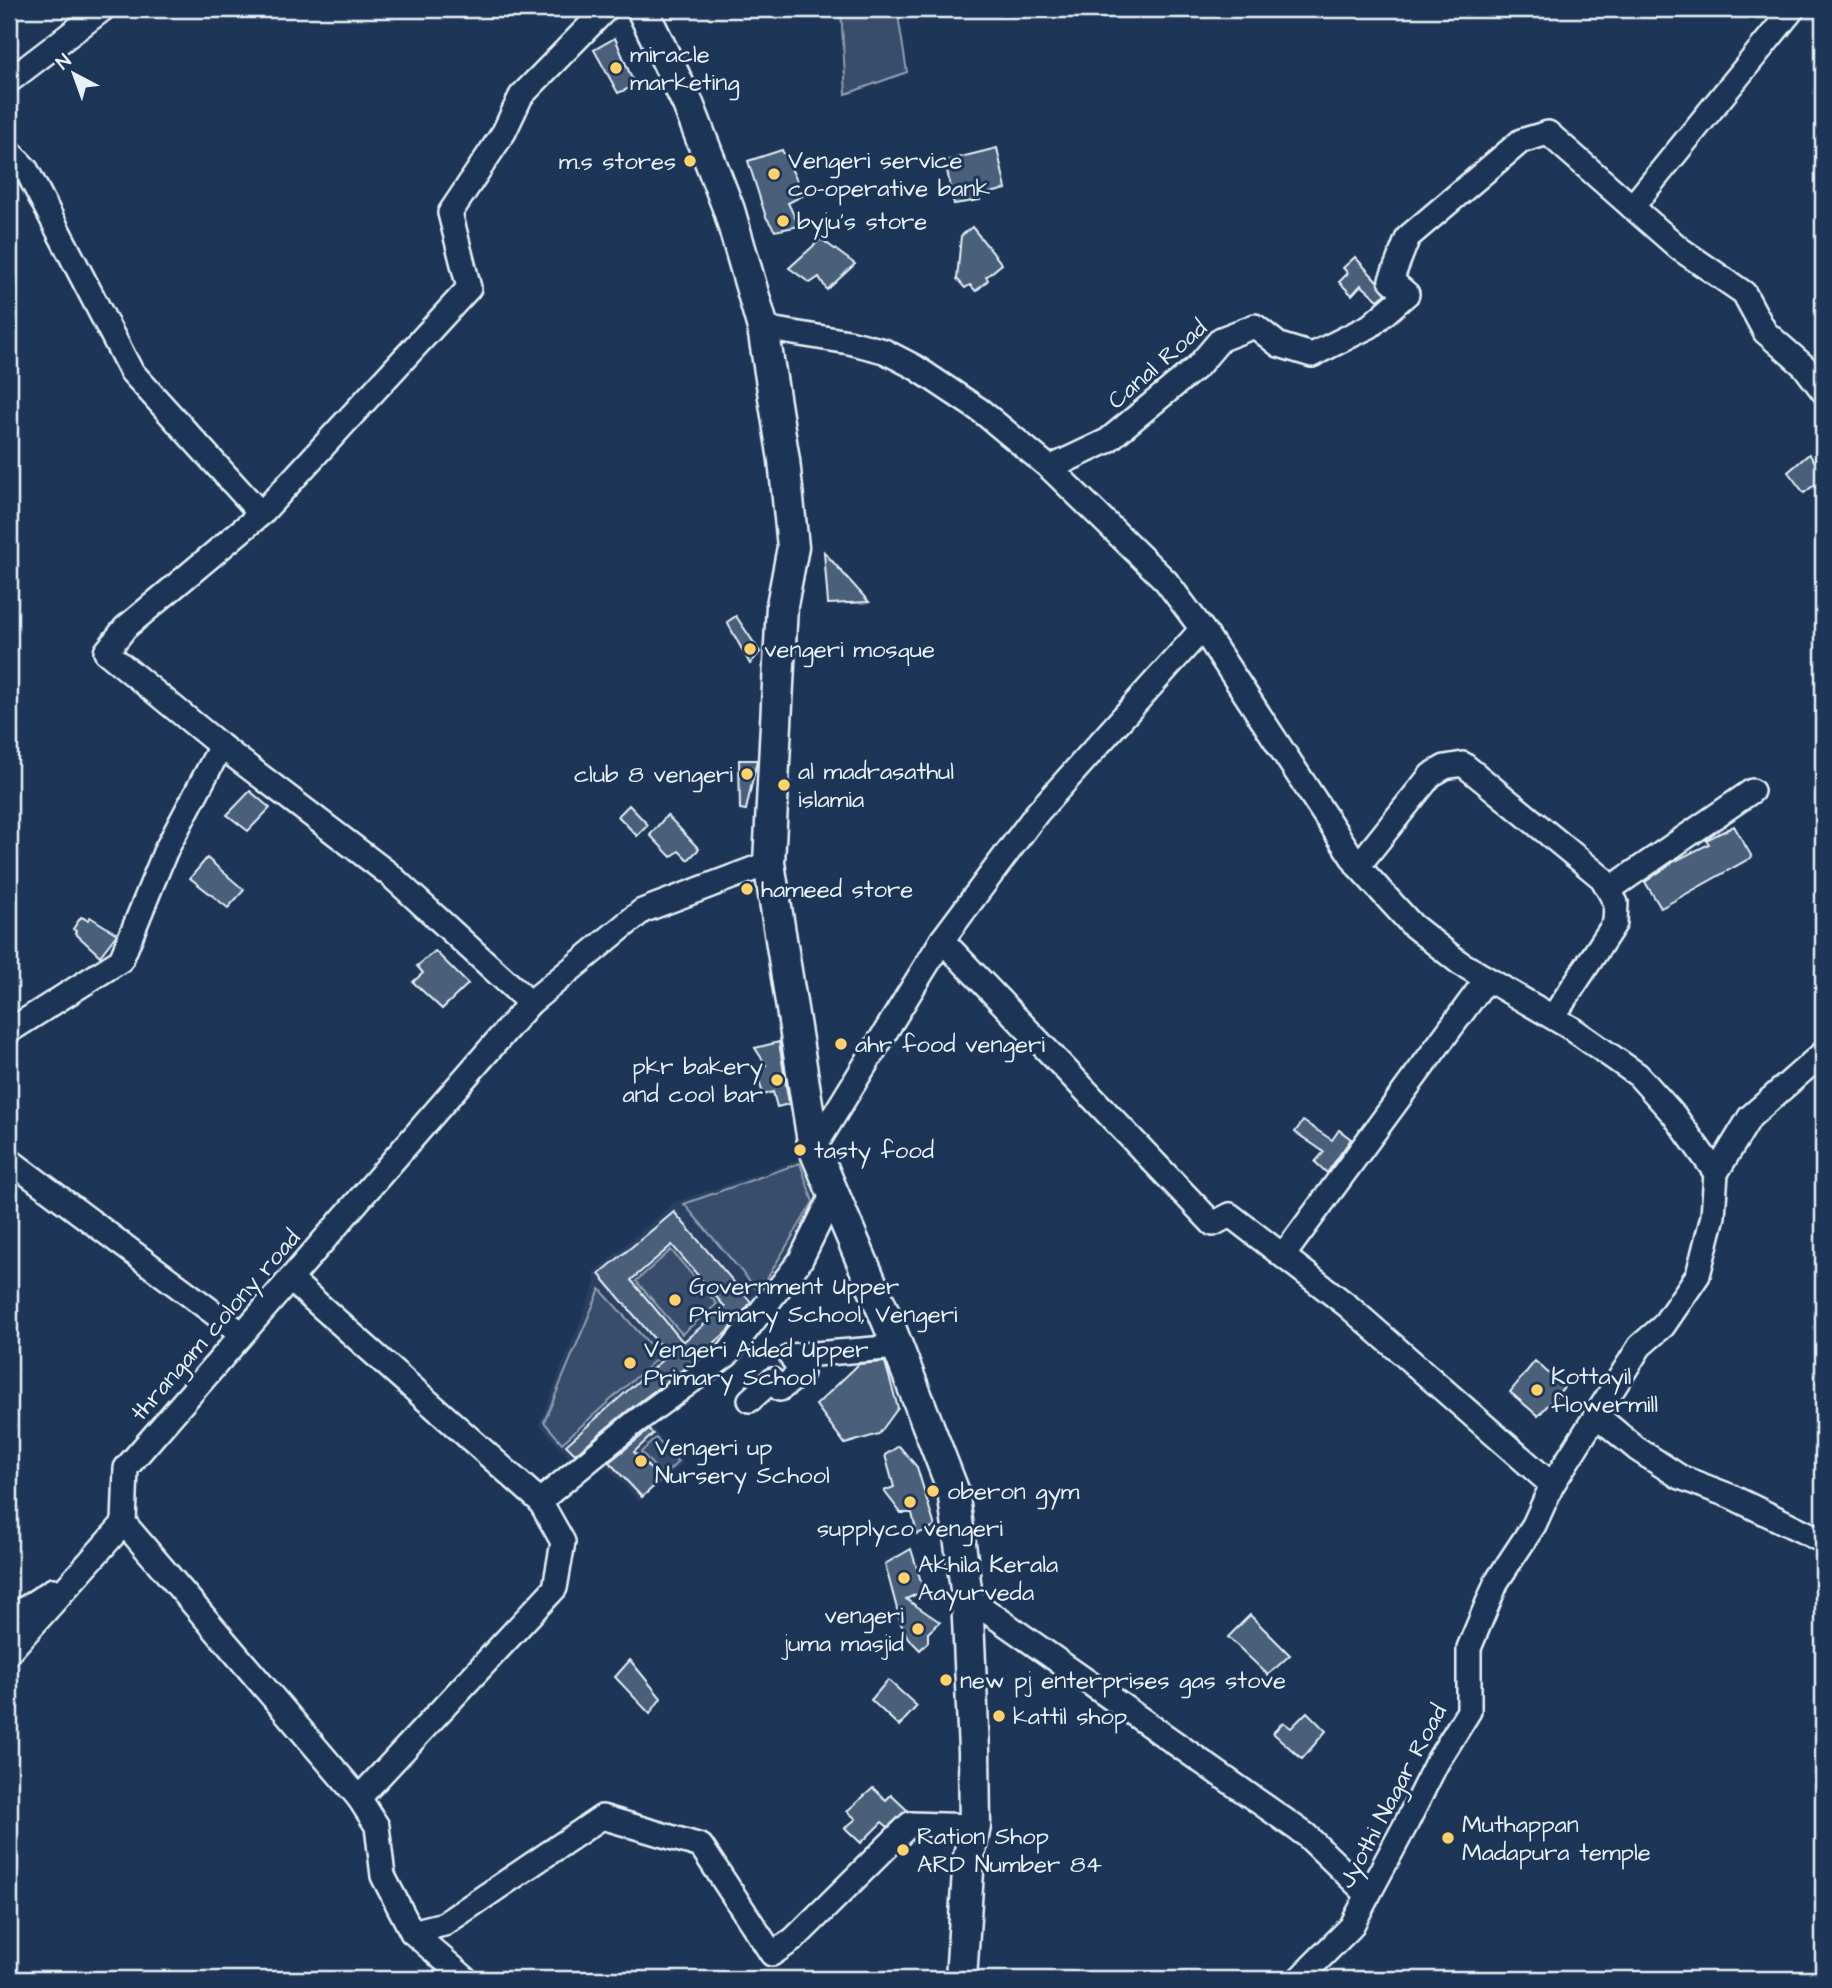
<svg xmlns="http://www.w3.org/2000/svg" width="1832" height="1988" viewBox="0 0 1832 1988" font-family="'Architects Daughter',sans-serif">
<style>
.built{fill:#2a4162}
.green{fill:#374d6c;stroke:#909fb2;stroke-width:2}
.building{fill:#495e7a;stroke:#e8f1f8;stroke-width:2;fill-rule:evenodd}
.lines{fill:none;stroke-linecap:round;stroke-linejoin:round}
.minor-casing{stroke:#e8f1f8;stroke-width:28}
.major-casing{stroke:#e8f1f8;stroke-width:35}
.minor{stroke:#1d3557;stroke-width:23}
.major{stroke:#1d3557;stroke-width:30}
.poi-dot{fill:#ffd166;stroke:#1d3557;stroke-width:2.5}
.labels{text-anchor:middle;stroke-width:6;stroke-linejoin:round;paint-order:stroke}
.poi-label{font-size:24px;fill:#e8f1f8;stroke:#1d3557;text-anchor:start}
.street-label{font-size:24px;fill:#e8f1f8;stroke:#1d3557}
</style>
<rect width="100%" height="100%" fill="#1d3557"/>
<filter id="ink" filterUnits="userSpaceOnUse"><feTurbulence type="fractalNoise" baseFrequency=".0143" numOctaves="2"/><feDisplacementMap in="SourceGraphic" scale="14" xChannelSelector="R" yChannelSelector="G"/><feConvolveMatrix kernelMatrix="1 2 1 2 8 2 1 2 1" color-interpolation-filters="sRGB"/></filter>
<g filter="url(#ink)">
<g class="built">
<path d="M804,1158L819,1201L765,1303L577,1468L539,1424L595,1284L594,1272L675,1202Z"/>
<path d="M644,1420L683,1463L639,1502L600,1459Z"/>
</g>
<g class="green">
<path d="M841,9H897L907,72L846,94Z"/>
<path d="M800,1163L813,1202L759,1292L684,1204Z"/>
<path d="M671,1250L717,1304L682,1334L636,1281Z"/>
<path d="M600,1289L660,1356L562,1443L544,1422Z"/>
<path d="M656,1438L678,1462L663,1476L641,1452Z"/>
</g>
<g class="building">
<path d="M615,38L635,86L618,93L594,50Z"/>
<path d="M997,148L1006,189L979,196L980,200L954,204L945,161Z"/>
<path d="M782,150L804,195L788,203L799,226L775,231L766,217L748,161Z"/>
<path d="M972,227L1002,264L986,277L988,280L976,291L970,285L965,288L957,279L961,236Z"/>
<path d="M821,239L855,264L827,290L819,277L810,283L789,268Z"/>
<path d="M1355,257L1377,281L1386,294L1378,300L1361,285L1352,295L1339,282L1348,273L1343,268Z"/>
<path d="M1809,454L1823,472V478L1804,493L1788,472Z"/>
<path d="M824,552L869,602L828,604Z"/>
<path d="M736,616L760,652L750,664L727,622Z"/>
<path d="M739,760H757L746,810L740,809Z"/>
<path d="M250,791L270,808L248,831L227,815Z"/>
<path d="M629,805L648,825L637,836L618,816Z"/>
<path d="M667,815L699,849L688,860L679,851L671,857L650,835Z"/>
<path d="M1734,826L1752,857L1661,908L1645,882L1675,861L1709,844L1706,840Z"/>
<path d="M207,858L244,890L228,908L190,878Z"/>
<path d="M81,917L88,920L90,917L117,934L100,956L75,933L76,931L73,929Z"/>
<path d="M435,951L468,984L442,1009L413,982L423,973L417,966Z"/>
<path d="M779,1042L789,1104L777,1107L773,1092L763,1095L756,1068L766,1065L755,1048Z"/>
<path d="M1303,1121L1332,1140L1339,1130L1351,1139L1327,1173L1315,1162L1324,1152L1295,1132Z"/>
<path d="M674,1212L751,1302L728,1331L686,1367L626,1412L575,1454L566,1445L668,1355L599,1274ZM672,1245L725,1307L683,1342L631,1280Z"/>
<path d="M1535,1361L1564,1387L1538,1416L1510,1392Z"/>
<path d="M885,1362L898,1408L879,1434L845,1444L816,1405L859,1364Z"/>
<path d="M649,1430L653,1434L634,1452L661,1480L642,1497L609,1462Z"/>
<path d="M899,1446L917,1467L935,1527L917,1534L912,1513H901L884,1491L894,1487L885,1455Z"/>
<path d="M911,1549L924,1591L906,1599L940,1622L928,1633V1642L920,1650L908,1638L901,1624L885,1564Z"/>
<path d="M1250,1615L1290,1655L1268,1675L1228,1637Z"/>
<path d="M630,1660L661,1698L650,1714L615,1677Z"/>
<path d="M888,1680L917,1706L899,1726L871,1700Z"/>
<path d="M1307,1712L1326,1731L1302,1759L1273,1733L1283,1722L1291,1728Z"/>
<path d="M873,1788L886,1800L891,1795L907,1810L888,1827L882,1822L861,1843L845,1828L856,1819L847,1811Z"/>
</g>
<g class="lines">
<g class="minor-casing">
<g id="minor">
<path d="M9,81L103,9"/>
<path d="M9,151L26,169L131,371L261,514"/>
<path d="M1632,207L1793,9"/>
<path d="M763,328L849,342L884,351L915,367L981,411L1050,468L1107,441L1198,366L1221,339L1255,326L1279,345L1312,355L1370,326L1407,294L1391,280L1408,237L1521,141L1548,133L1680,249L1744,293L1765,332L1804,366L1823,391"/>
<path d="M1050,468L1166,581L1208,637L1358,866L1412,925L1460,963L1571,1028L1638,1075L1674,1115L1716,1173"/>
<path d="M1358,866L1431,775L1445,767L1463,764L1602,878L1616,903L1615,923L1553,1017"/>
<path d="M1610,889L1752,791"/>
<path d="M942,940L1037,813L1202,629"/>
<path d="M530,1003L389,874L221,746L106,652L125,628L261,514L469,288L450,213L504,132L521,96L606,9"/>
<path d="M9,1031L121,960L165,852L221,746"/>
<path d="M814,1148L942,940L1213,1224L1230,1215L1348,1306L1552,1485"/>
<path d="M9,1160L242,1334"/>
<path d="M1283,1256L1486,980"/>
<path d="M290,1279L540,1501L563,1542L555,1588L359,1798"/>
<path d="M750,1400L772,1380L780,1389L801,1373L791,1356L898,1347"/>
<path d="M1596,1415L1637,1449L1680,1477L1730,1496L1823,1541"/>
<path d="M540,1501L634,1423L727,1355L800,1261L833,1194"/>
<path d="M967,1597L1306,1835L1368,1895"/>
<path d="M9,1619L53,1590"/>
<path d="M9,1652L124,1523"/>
<path d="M412,1932L444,1924L602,1817L701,1846L772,1954L794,1939L910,1824L975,1826"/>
<path d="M466,1979L412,1932L383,1876L377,1826L359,1798L124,1523L126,1468L530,1003L642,911L769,863"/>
<path d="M1299,1979L1351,1927L1405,1826L1436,1764L1469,1711V1648L1497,1581L1534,1525L1552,1485L1640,1346L1663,1326L1698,1275L1713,1216L1716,1173L1750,1117L1823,1053"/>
</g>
</g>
<g class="major-casing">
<path id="major" d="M642,9L688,104L729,210L763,328L784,460L793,547L782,605L769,863L814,1148L889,1325L953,1490L967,1597L974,1751L975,1826L969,1856L961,1979"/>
</g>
<use href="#minor" class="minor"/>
<use href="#major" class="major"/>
</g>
</g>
<g class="poi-dot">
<circle cx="616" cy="68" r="7"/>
<circle cx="690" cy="161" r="7"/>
<circle cx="774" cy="174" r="7"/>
<circle cx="783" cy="221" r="7"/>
<circle cx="750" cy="649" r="7"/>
<circle cx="747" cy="774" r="7"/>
<circle cx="784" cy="785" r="7"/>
<circle cx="747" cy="889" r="7"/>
<circle cx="841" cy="1044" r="7"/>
<circle cx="777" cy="1080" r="7"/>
<circle cx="800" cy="1150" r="7"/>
<circle cx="675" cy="1300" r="7"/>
<circle cx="630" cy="1363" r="7"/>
<circle cx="1537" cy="1390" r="7"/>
<circle cx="641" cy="1461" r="7"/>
<circle cx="933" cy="1491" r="7"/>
<circle cx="910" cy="1502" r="7"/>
<circle cx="904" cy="1578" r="7"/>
<circle cx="918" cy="1629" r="7"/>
<circle cx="946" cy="1680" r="7"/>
<circle cx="999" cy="1716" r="7"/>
<circle cx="1448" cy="1838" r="7"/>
<circle cx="903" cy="1850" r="7"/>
</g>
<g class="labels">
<g class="poi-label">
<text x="630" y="62">miracle<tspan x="630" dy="28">marketing</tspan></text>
<text x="788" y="168">Vengeri service<tspan x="788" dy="28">co-operative bank</tspan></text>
<text x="676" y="169" text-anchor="end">m.s stores</text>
<text x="797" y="229">byju's store</text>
<text x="764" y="657">vengeri mosque</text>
<text x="798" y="779">al madrasathul<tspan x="798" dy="28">islamia</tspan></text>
<text x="733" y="782" text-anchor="end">club 8 vengeri</text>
<text x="761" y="897">hameed store</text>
<text x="855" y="1052">ahr food vengeri</text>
<text x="763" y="1074" text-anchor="end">pkr bakery<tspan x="763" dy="28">and cool bar</tspan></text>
<text x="814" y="1158">tasty food</text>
<text x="689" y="1294">Government Upper<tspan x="689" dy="28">Primary School, Vengeri</tspan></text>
<text x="644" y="1357">Vengeri Aided Upper<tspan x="644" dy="28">Primary School</tspan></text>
<text x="1551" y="1384">Kottayil<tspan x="1551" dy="28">flowermill</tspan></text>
<text x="655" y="1455">Vengeri up<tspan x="655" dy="28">Nursery School</tspan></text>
<text x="947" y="1499">oberon gym</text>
<text x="910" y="1536" text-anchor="middle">supplyco vengeri</text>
<text x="918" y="1572">Akhila Kerala<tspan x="918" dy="28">Aayurveda</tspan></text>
<text x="904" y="1623" text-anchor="end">vengeri<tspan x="904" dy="28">juma masjid</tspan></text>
<text x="960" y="1688">new pj enterprises gas stove</text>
<text x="1013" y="1724">kattil shop</text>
<text x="1462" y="1832">Muthappan<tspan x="1462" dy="28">Madapura temple</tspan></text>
<text x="917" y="1844">Ration Shop<tspan x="917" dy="28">ARD Number 84</tspan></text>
</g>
<g class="street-label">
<text transform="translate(1157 364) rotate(-41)" y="8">Canal Road</text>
<text transform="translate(215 1325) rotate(-49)" y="8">thrangam colony road</text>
<text transform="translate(1392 1796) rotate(-62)" y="8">Jyothi Nagar Road</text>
</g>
</g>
<rect width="1832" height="1988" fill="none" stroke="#1d3557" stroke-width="35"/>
<rect x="18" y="18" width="1797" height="1953" fill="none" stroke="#e8f1f8" stroke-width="2.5" filter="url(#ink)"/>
<g transform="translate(74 74) rotate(319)" stroke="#1d3557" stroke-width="5" paint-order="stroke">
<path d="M0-5L12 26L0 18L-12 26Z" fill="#e8f1f8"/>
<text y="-10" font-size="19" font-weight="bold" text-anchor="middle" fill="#e8f1f8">N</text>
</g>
</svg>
